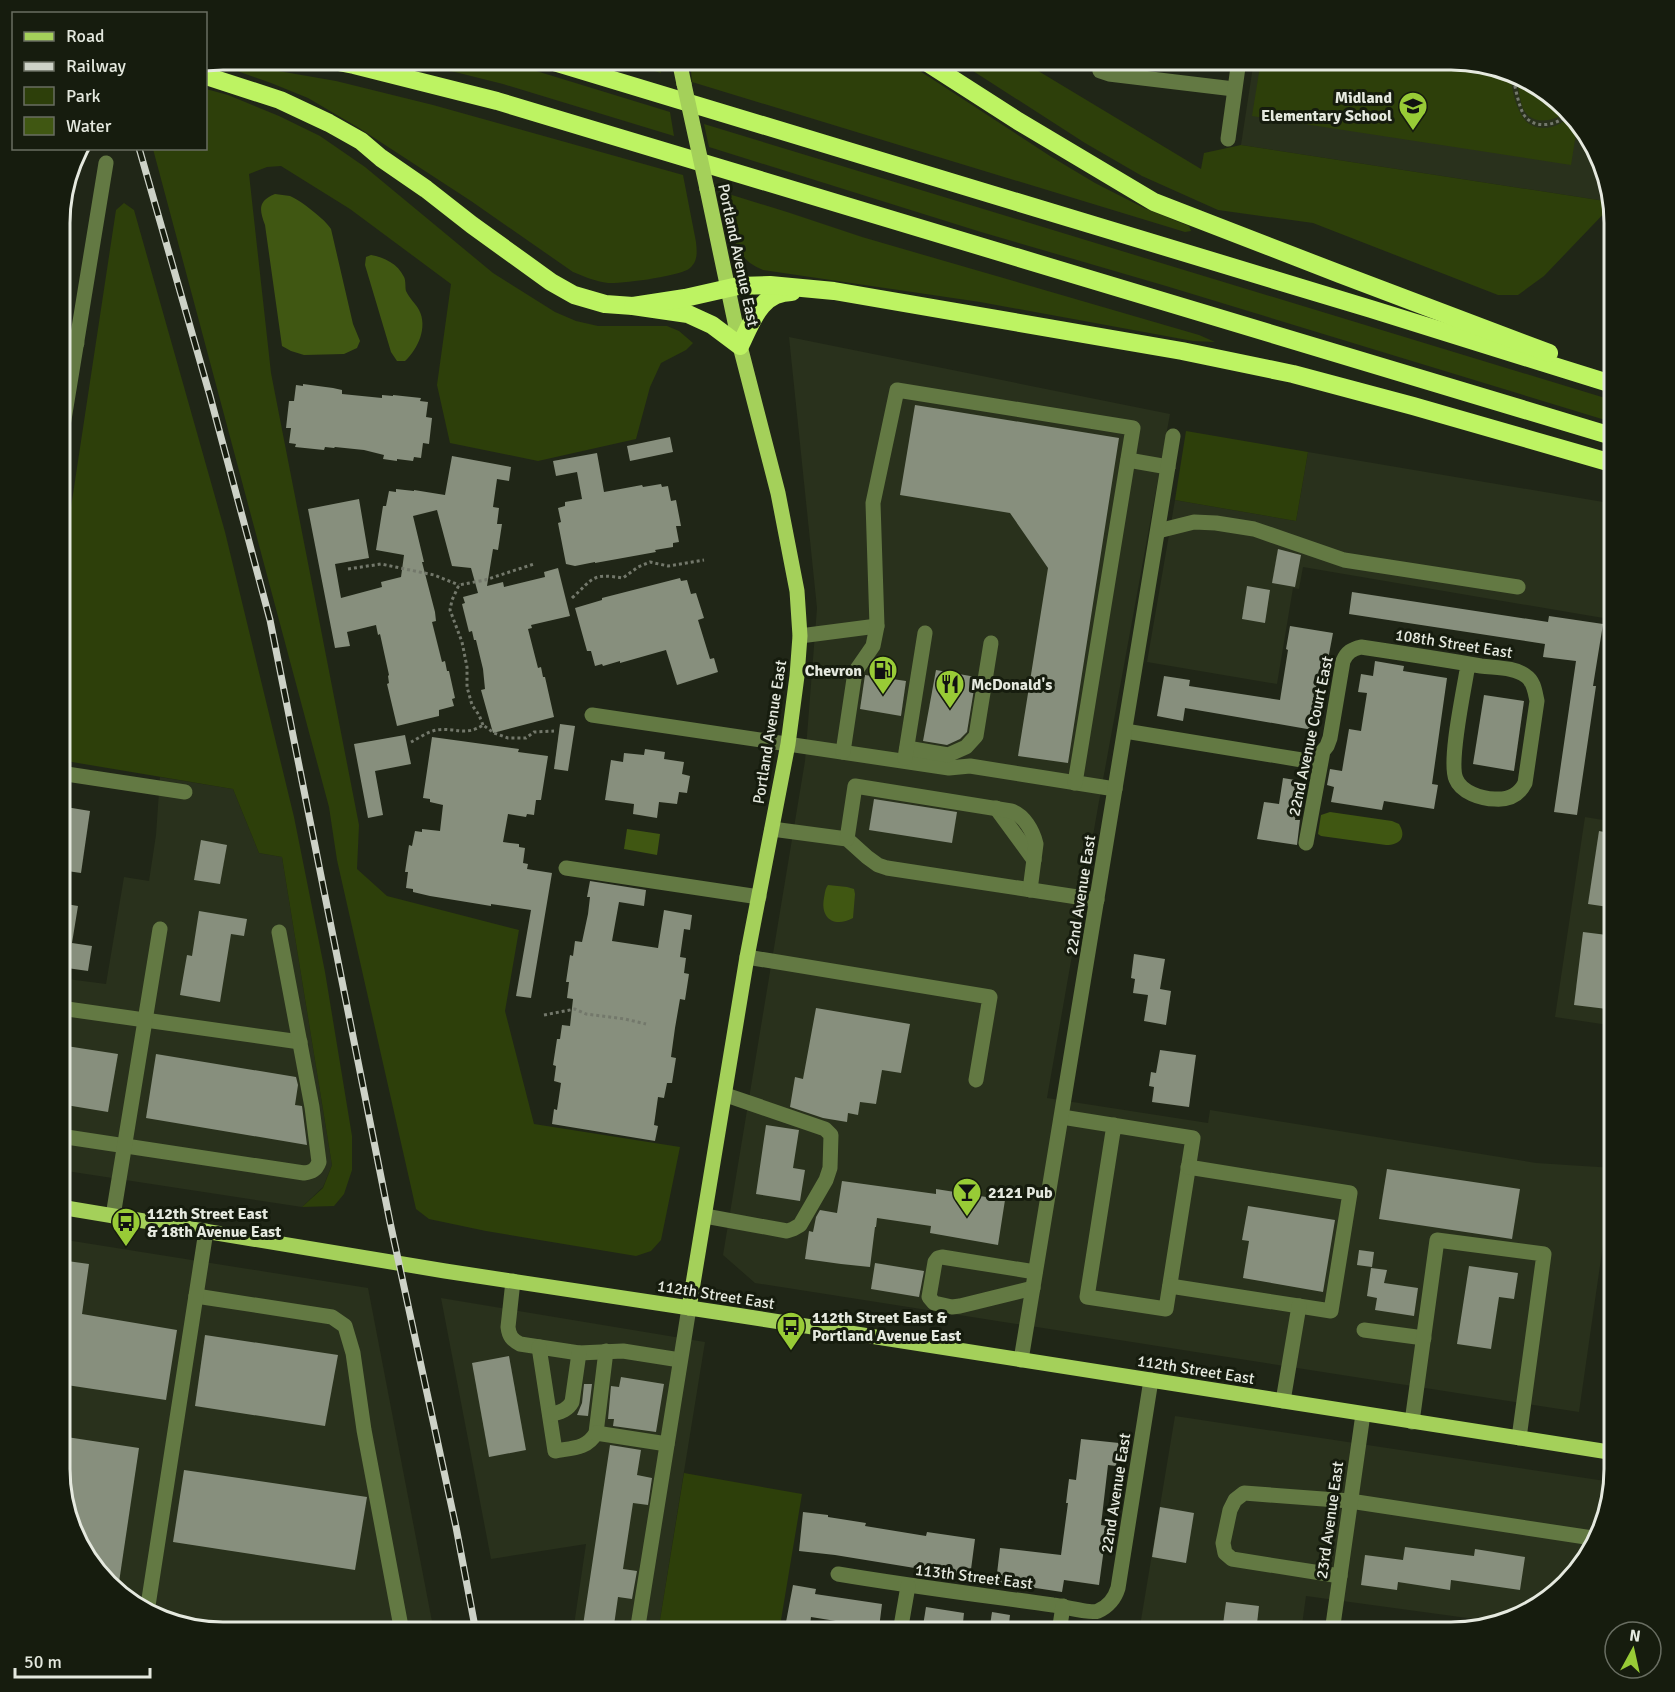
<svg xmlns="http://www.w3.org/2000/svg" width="1675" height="1692" viewBox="0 0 1675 1692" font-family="Signika,sans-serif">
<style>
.built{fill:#29311c}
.green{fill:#2d3f0a}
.water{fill:#405712}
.building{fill:#878f7d}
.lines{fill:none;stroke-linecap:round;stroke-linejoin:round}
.path{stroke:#73786b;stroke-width:3;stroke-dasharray:3 3;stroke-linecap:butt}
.minor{stroke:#637943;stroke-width:15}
.major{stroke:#a4d05a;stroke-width:15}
.highway{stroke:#bdf362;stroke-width:18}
.rail-casing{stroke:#cdd2c7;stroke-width:7}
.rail{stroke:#161c0e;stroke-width:4.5;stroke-dasharray:14;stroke-linecap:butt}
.major-bridge{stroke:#a4d05a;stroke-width:15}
.labels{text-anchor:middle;stroke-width:6;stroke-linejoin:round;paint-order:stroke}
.poi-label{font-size:16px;font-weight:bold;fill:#e5e9df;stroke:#161c0e;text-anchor:start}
.street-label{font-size:16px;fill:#e5e9df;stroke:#161c0e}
.rim{fill:none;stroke:#e5e9df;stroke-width:3}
</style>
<rect width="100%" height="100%" fill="#202617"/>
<g class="built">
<path d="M1254,60H1461L1524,77L1575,116L1606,171L1611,202L1241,145Z"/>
<path d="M789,337L1170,414L1098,807L1047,1098L1208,1123L1210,1110L1536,1163L1614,1168L1579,1412L755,1283L723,1255L805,761L817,608Z"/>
<path d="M1308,452L1615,504V620L1303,567L1299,589L1293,588L1277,684L1147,662L1175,500L1296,521Z"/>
<path d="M160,777L233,789L259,853L282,857L332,1165L323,1187L302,1207L60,1170V978L106,984L124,877L149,881L156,835Z"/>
<path d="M1585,817L1615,822V1026L1555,1017Z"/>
<path d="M60,1239L368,1288L434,1632H224L152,1615L100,1576L72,1531L60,1468Z"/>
<path d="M441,1298L705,1342L658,1632H573L586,1544L491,1559Z"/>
<path d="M1175,1416L1612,1482L1598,1540L1559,1592L1504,1623L1306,1596L1301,1632H1139Z"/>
</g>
<g class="green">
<path d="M407,60H496L520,66L670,112L674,136L503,84Z"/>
<path d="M619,60H657L661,73Z"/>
<path d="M690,60H903L1050,156L1095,183L1144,208L1189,226L1191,231L1185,232L692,82Z"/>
<path d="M956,60H1020L1201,169L1204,153L1241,145L1611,202L1612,205L1544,276L1518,295H1498L1313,223L1218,210L1142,176L1085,143Z"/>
<path d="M1261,60H1461L1511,74C1511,87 1515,104 1522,116C1533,135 1560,129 1572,114L1578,121L1571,165L1252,116Z"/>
<path d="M221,61L336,81L433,105L683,175L696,242C697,252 698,261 690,268C682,276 621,284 608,283C595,281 585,277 573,272L471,201L359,128L308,98L271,83L212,62Z"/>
<path d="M1516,75L1524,77L1567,110C1558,121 1535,126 1525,112C1520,105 1518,84 1516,75Z"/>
<path d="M206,89L228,95L279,116L320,136L365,167L493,273L555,312L576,321L598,326H667L679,331L693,343L686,350L661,363L650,387L636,439L538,461L450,443L437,385L451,284L350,209L281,166L267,167L249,174L271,373L359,825L357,869L387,896L519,930L505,1011L534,1124L680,1147L661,1240L651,1251L636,1256L486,1231L429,1219L416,1209L337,860L329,807L153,149L206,148Z"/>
<path d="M704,124L1615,401V423L1166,286L981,232L709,147Z"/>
<path d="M719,191L787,212L862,237L1199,335L1215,342L1193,341L980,302L763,270C759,268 754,266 750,263C732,249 726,212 719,191Z"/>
<path d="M124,203L134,210L225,532L294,817L325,972L352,1136V1170L344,1194L334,1206L302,1207L323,1188L332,1165L282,857L259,853L233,789L60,760V580L116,210Z"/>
<path d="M1186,431L1308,452L1296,521L1175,500Z"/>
<path d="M684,1473L802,1494L779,1632H658Z"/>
</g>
<g class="water">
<path d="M275,194C280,195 285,195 290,196C300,200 326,220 331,229L353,324L360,341L357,348L344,354L304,355L291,351L282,346L265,225C259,209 258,201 275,194Z"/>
<path d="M371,255C384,257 398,264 404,277C406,281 405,287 406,291C409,298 416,304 419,310C428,327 418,349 405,361H397L391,352L365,265L366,257Z"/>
<path d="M1330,812L1392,821L1399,824C1407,837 1400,845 1386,845L1321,836L1318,834L1321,815Z"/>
<path d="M627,829L660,834L657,855L624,849Z"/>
<path d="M828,885L847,887L854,889L855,894L853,918C835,928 820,919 824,898C825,893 825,889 828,885Z"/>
</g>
<g class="building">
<path d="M303,384L333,388L342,390V394L382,398V395L393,396V395L421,398L420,401L428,402L426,417L432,418L429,444L423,443L421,458L414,457L413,461L397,459V461L383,459L384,455L364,450L335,447L334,448L325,447L324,450L295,447L296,444L289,443L291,428H286L289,401H294L296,385L303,386Z"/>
<path d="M915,405L1119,438L1068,763L1018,756L1048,568L1010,513L900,495Z"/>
<path d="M670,437L673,452L630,461L627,446Z"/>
<path d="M597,453L604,492L642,485L643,487L661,484L662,487L668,486L671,501L676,500L681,526H676L679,542L673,543V547L655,550L656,552L595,563V562L575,566L566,564L558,523L561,522L558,508L565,506V502L582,499L577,472L556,476L553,461Z"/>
<path d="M452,456L511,467L509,481L497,479L493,507L499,508L497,524H502L498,550L493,549L487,586L503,582L504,587L545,577L544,572L558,568L570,616L531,625L532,628L528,629L538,668L541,667L543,677H545L554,717L493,733L481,690L485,689L483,669L476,640H474L472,631L469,632L462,604L465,603L463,597L478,593L471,568L452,566L437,510L413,516L424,562H422L435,612L436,621L432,622L442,662L445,661L447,671H449L455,698L452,699L454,706L439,710V716L397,726L387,684L389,683L388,676L389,675L380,634L378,635L376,625L347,632L350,646L335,648L308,509L359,499L369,558L335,564L341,598L382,587L381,582L401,577L404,555L376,550L383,506H386L389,491L396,492V489L414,491V490L445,495Z"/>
<path d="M1278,549L1301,555L1295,587L1272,583Z"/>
<path d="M680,578L681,581L687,580L691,594L696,593L704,618L698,620L710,659L714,658L718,672L677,685L666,650L620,663V661L603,666L602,664L595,666L591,651H587L575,608L602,600V598Z"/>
<path d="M1247,586L1270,590L1265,623L1242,619Z"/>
<path d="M1352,592L1548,622L1549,616L1603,624L1593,686H1596L1577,815L1554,812L1576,661L1543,657L1545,644L1349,614Z"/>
<path d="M1290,626L1333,633L1323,686H1320L1313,730L1185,708L1183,721L1157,716L1164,676L1190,680L1189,686L1280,700L1288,650L1286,649Z"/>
<path d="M1375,661L1404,666L1403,671L1447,678L1432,784L1438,785L1434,809L1384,801L1382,810L1331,802L1334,787L1327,785L1330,769L1342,771L1349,729L1361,731L1367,693L1358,692L1361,674L1373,676Z"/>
<path d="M936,670L976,677L967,732L960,739L947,745L923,741Z"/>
<path d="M865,675L906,681L901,716L860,709Z"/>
<path d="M1484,695L1524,701L1514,771L1473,764Z"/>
<path d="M560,724L575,726L568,771L554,769Z"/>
<path d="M405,735L411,764L375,771L383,815L368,818L354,744Z"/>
<path d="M432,737L519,749L518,752L548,756L541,800H536L534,815L527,814L526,817L508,814L503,842L519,844V847L525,848L523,863L528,864L527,869L552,873L531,998L516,996L531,910L491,904V906L430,896L413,892V889L406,888L408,872H405L409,845L412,846L415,831L422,832V829L440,831L443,805L430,802V799L423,798Z"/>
<path d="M645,749L665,752L664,759L684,762L682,774L690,776L687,793L679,792L677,804L659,802L657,818L633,814L634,804L605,800L611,760L623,762L624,753L644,755Z"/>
<path d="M1283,778L1301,781L1295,820H1300L1297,845L1257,839L1264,802L1279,804Z"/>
<path d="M874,799L957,812L952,843L869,830Z"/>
<path d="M66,807L90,811L81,873L60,870V842Z"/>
<path d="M1599,831L1615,834V908L1588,904Z"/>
<path d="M201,840L227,845L220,884L194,880Z"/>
<path d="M590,881L646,890L644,906L619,902L612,941L658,948L664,910L692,915L690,930L684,929L680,957L686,958L684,973L689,974L685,1000L680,999L675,1028L671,1057L676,1058L672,1083H667L664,1098L658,1097L654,1125L658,1126L655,1141L552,1124L554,1109L557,1110L561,1083L554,1081L556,1066L553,1065L557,1039H560L562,1025L570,1026L573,999L567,998L569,982H566L570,955L573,956L575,941L582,942L588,914L590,897H587Z"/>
<path d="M60,903L78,906L72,943L92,946L88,971L60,967Z"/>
<path d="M199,911L247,919L244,936L231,934L220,1002L180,995L187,955L192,956Z"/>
<path d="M1583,932L1615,936V1010L1574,1005Z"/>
<path d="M1134,954L1165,959L1160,989L1171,991L1166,1025L1144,1021L1148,995L1133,993L1135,979L1131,978Z"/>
<path d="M816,1008L910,1024L901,1073L882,1070L876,1104L860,1102L858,1115L848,1113L847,1122L823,1118L790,1107L795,1077L803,1079Z"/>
<path d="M60,1045L118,1054L108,1112L60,1104Z"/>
<path d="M1160,1050L1196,1055L1189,1107L1152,1102L1154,1087L1149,1086L1151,1072L1156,1073Z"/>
<path d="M156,1054L296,1077L298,1085L295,1105L302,1106L307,1145L146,1118Z"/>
<path d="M766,1125L799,1130L793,1168L805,1170L800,1201L756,1194Z"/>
<path d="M1387,1169L1520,1189L1512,1239L1379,1219Z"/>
<path d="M842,1181L936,1194V1189L1005,1200L998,1245L930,1233L931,1226L877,1218L876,1227H875L870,1267L841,1264L805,1259L809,1231L813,1232L816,1217L820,1210L837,1213Z"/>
<path d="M1248,1206L1335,1220L1323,1292L1243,1278L1249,1241L1242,1240Z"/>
<path d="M1359,1250L1374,1252L1372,1267L1357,1265Z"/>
<path d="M60,1260L89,1264L82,1314L177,1330L166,1400L60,1384V1322L66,1286L60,1285Z"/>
<path d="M875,1263L924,1271L919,1297L871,1289Z"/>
<path d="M1469,1266L1518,1273L1514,1299L1499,1297L1491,1349L1457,1344Z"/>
<path d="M1371,1268L1387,1270L1384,1283L1418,1288L1414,1316L1375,1310L1377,1298L1367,1296Z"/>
<path d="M205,1335L338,1355L325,1426L195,1406Z"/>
<path d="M509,1356L526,1450L489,1457L472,1363Z"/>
<path d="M621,1377L664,1384L656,1432L613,1426L614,1419H608L611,1386L619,1387Z"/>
<path d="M584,1384H592L588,1416L577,1415L582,1403Z"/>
<path d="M60,1436L139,1448L118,1589L100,1576L72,1530L60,1468Z"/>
<path d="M1081,1439L1119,1443L1116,1466L1108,1465L1101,1525L1107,1526L1099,1585L1064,1580L1062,1592L996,1582L1000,1548L1061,1555L1068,1503H1066L1069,1479L1076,1480Z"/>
<path d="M610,1445L641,1450L637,1475L652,1478L648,1505L633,1503L623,1569L637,1571L632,1599L618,1597L613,1632H582Z"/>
<path d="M184,1470L367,1497L355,1570L173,1542Z"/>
<path d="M1160,1507L1194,1513L1186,1563L1152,1557Z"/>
<path d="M803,1512L828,1515V1517L866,1523L865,1526L926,1536L927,1532L975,1539L970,1577L835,1555L799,1551Z"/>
<path d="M1405,1547L1474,1556L1475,1549L1525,1557L1520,1590L1451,1580L1450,1590L1398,1582L1397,1590L1361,1585L1365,1555L1403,1560Z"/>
<path d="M793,1585L816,1589L815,1594L882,1604L879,1628L811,1617L810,1626L786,1622Z"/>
<path d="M1226,1602L1259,1606L1256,1632H1222Z"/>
<path d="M926,1607L964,1613L962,1632H922Z"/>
<path d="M992,1612L1010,1615L1008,1632H989Z"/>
</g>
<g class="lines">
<g class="path">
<path d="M1513,74C1514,84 1519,107 1524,115C1535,131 1560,125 1570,112"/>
<path d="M348,569L381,564L434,575L459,585"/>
<path d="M572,598C594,578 591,573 623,578L638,567L650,562L668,566L704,560"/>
<path d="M483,725L479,715L472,705L467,687V667L462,642L450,610L452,600L459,585L485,580L534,564"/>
<path d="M411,742C419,738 429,731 437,730C455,727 465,737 483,725L494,733L508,738H526L534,732L554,731"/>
<path d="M544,1015L575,1009L586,1014L625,1019L646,1024"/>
</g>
<g class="minor">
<path d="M1100,71L1109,74L1234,89"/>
<path d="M1228,139L1239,60"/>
<path d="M60,340L77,343"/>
<path d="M60,444L106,163"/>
<path d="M1128,460L1168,467"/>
<path d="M1158,531L1194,522L1216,523L1254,529L1344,560L1518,587"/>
<path d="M800,636L877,626"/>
<path d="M592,715L949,768L970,766L1115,789"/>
<path d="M1125,731L1308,761L1315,758L1323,751"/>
<path d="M907,748L948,755L966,747L976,736L991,643"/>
<path d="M843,752L855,672L873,646L877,626L873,503L897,390L1133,428L1075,783"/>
<path d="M905,758L925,633"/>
<path d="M60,773L185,792"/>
<path d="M996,808L1034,860"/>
<path d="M772,829L847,839L867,857L878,865L887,868L1097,900"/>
<path d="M847,839L855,786L1011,811C1024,815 1033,831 1036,844L1030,890"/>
<path d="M1306,843L1323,751L1327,746L1330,738L1343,661C1347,652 1352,649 1361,647C1401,653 1441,659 1481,666C1495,668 1515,667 1526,676C1534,681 1535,692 1537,701L1525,783C1519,795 1509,800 1495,799C1481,799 1461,792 1456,779C1448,761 1465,686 1468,664"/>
<path d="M566,868L759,897"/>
<path d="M747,957L990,997L976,1080"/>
<path d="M60,1008L300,1042"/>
<path d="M1062,1117L1193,1138L1166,1309L1087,1297L1114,1125"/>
<path d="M60,1136L304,1173C312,1172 316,1170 319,1162L312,1107L279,932"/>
<path d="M113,1216L160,929"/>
<path d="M705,1216L787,1231L793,1229L800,1225L826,1180L830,1168L831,1135L825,1129L726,1095"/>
<path d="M513,1281L508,1327C509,1336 512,1340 520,1344L579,1353L623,1351L680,1360"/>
<path d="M1170,1286L1331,1311L1350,1193L1188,1167"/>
<path d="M1033,1288L960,1306L952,1307L934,1303L929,1297L935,1262L938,1258L942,1257L1035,1272"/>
<path d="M196,1296L332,1317L345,1326L353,1353L364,1430L402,1632"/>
<path d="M1364,1330L1424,1338"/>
<path d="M539,1347L555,1451C572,1448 587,1449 596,1433L606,1351"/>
<path d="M1021,1360L1173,436"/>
<path d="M1283,1401L1299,1306"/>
<path d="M550,1415C559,1412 567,1411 572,1402L579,1353"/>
<path d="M1412,1422L1437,1240L1544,1254L1519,1438"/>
<path d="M596,1433L667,1444"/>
<path d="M838,1574C909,1586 981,1595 1053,1605C1062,1606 1091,1614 1098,1611C1108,1607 1115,1598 1118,1588L1151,1380"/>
<path d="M1340,1576L1232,1559L1225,1553L1223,1543L1230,1510L1235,1500L1244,1493L1350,1501L1599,1539"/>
<path d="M147,1612L206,1231"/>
<path d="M637,1632L689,1308"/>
<path d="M900,1632L908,1586"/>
<path d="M1059,1632L1063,1606"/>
<path d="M1332,1632L1363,1414"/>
</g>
<g class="major">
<path d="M679,60L684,84"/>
<path d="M60,1207L445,1271L736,1315L1615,1453"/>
<path d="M689,1308L747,957L788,744L797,676L800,636L797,591L778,493L740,346L707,189"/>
</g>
<g class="highway">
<path d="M328,60L354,65L497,101L1615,437"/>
<path d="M547,60L1371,309L1615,385"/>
<path d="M923,60L1018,121L1154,202L1340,274L1549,353"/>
<path d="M206,76L280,100L329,123L361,141L381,158L426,189L472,225L551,282L574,295L605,304L633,306L688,314L712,325L740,346C752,322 760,292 792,292"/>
<path d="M633,306L685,298L738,286L770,285L834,291L1182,351L1293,374L1413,406L1615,464"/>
</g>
<g class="rail-casing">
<path id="rail" d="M139,148L210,396L270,620L390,1222L456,1527L476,1632"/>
</g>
<use href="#rail" class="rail"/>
<path class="major-bridge" d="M684,84L707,189"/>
</g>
<defs>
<g id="school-pin" transform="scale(1.5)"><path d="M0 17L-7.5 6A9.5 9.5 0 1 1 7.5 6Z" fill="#98cb36" stroke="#161c0e"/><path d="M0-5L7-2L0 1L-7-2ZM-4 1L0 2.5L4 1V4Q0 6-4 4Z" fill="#111"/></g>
<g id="fuel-pin" transform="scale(1.5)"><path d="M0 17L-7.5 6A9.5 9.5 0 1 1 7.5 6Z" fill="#98cb36" stroke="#161c0e"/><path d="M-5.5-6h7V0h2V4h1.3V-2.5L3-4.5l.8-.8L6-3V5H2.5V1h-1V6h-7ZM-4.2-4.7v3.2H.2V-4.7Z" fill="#111"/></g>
<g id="restaurant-pin" transform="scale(1.5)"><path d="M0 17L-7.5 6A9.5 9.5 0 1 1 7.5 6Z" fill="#98cb36" stroke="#161c0e"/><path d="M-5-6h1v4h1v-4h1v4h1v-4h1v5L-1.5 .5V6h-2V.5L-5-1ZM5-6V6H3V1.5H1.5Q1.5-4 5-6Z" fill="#111"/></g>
<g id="bar-pin" transform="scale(1.5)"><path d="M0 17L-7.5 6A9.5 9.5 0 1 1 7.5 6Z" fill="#98cb36" stroke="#161c0e"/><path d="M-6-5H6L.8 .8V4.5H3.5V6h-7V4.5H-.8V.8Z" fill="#111"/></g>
<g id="bus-pin" transform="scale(1.5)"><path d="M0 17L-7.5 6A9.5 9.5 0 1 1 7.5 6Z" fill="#98cb36" stroke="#161c0e"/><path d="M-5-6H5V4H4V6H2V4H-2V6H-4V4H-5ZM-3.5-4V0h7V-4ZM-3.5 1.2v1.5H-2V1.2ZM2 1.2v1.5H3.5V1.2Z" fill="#111"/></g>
</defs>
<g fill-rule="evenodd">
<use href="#school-pin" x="1413" y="106"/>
<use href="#fuel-pin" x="883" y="670"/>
<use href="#restaurant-pin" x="950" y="684"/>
<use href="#bar-pin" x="967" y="1192"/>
<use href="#bus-pin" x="126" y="1222"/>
<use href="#bus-pin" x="791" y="1326"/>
</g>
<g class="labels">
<g class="poi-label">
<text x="1392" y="103" text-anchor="end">Midland<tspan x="1392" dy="18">Elementary School</tspan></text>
<text x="862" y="676" text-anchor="end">Chevron</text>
<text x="971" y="690">McDonald's</text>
<text x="988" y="1198">2121 Pub</text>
<text x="147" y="1219">112th Street East<tspan x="147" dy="18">&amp; 18th Avenue East</tspan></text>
<text x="812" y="1323">112th Street East &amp;<tspan x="812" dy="18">Portland Avenue East</tspan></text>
</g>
<g class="street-label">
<text transform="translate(739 255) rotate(78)" y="6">Portland Avenue East</text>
<text transform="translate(1454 643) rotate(9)" y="6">108th Street East</text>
<text transform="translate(769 732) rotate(-81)" y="6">Portland Avenue East</text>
<text transform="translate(1310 736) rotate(-78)" y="6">22nd Avenue Court East</text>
<text transform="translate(1080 895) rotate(-81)" y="6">22nd Avenue East</text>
<text transform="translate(716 1294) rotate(9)" y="6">112th Street East</text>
<text transform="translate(1196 1369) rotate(9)" y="6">112th Street East</text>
<text transform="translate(1115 1493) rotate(-81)" y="6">22nd Avenue East</text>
<text transform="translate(1329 1520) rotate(-82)" y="6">23rd Avenue East</text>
<text transform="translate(974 1576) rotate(7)" y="6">113th Street East</text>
</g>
</g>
<path d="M0 0H1675V1692H0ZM223 70H1451A153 153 0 0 1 1604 223V1469A153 153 0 0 1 1451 1622H223A153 153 0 0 1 70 1469V223A153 153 0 0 1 223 70Z" fill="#161c0e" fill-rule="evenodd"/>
<path class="rim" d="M223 70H1451A153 153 0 0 1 1604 223V1469A153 153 0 0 1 1451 1622H223A153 153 0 0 1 70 1469V223A153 153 0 0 1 223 70Z"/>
<rect x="12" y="12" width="195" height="138" fill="#161c0e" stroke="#696e62" stroke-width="1.5"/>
<rect x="24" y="32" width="30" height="9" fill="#a4d05a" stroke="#696e62" stroke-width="1.5"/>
<text x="66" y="42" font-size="18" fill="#e5e9df">Road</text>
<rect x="24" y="62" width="30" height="9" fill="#cdd2c7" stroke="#696e62" stroke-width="1.5"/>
<text x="66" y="72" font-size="18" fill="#e5e9df">Railway</text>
<rect x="24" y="87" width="30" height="18" fill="#2d3f0a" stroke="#696e62" stroke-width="1.5"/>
<text x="66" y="102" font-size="18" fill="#e5e9df">Park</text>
<rect x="24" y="117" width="30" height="18" fill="#405712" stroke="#696e62" stroke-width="1.5"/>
<text x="66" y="132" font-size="18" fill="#e5e9df">Water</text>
<g transform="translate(1633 1650) rotate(8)"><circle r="28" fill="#161c0e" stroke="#696e62" stroke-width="1.5"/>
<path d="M0-4.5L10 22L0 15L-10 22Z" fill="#98cb36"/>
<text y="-9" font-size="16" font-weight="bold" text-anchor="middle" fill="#e5e9df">N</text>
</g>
<path d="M15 1668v9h135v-9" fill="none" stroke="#e5e9df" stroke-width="3"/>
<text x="24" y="1668" font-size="18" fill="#e5e9df" stroke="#161c0e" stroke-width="4.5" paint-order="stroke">50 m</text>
</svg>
